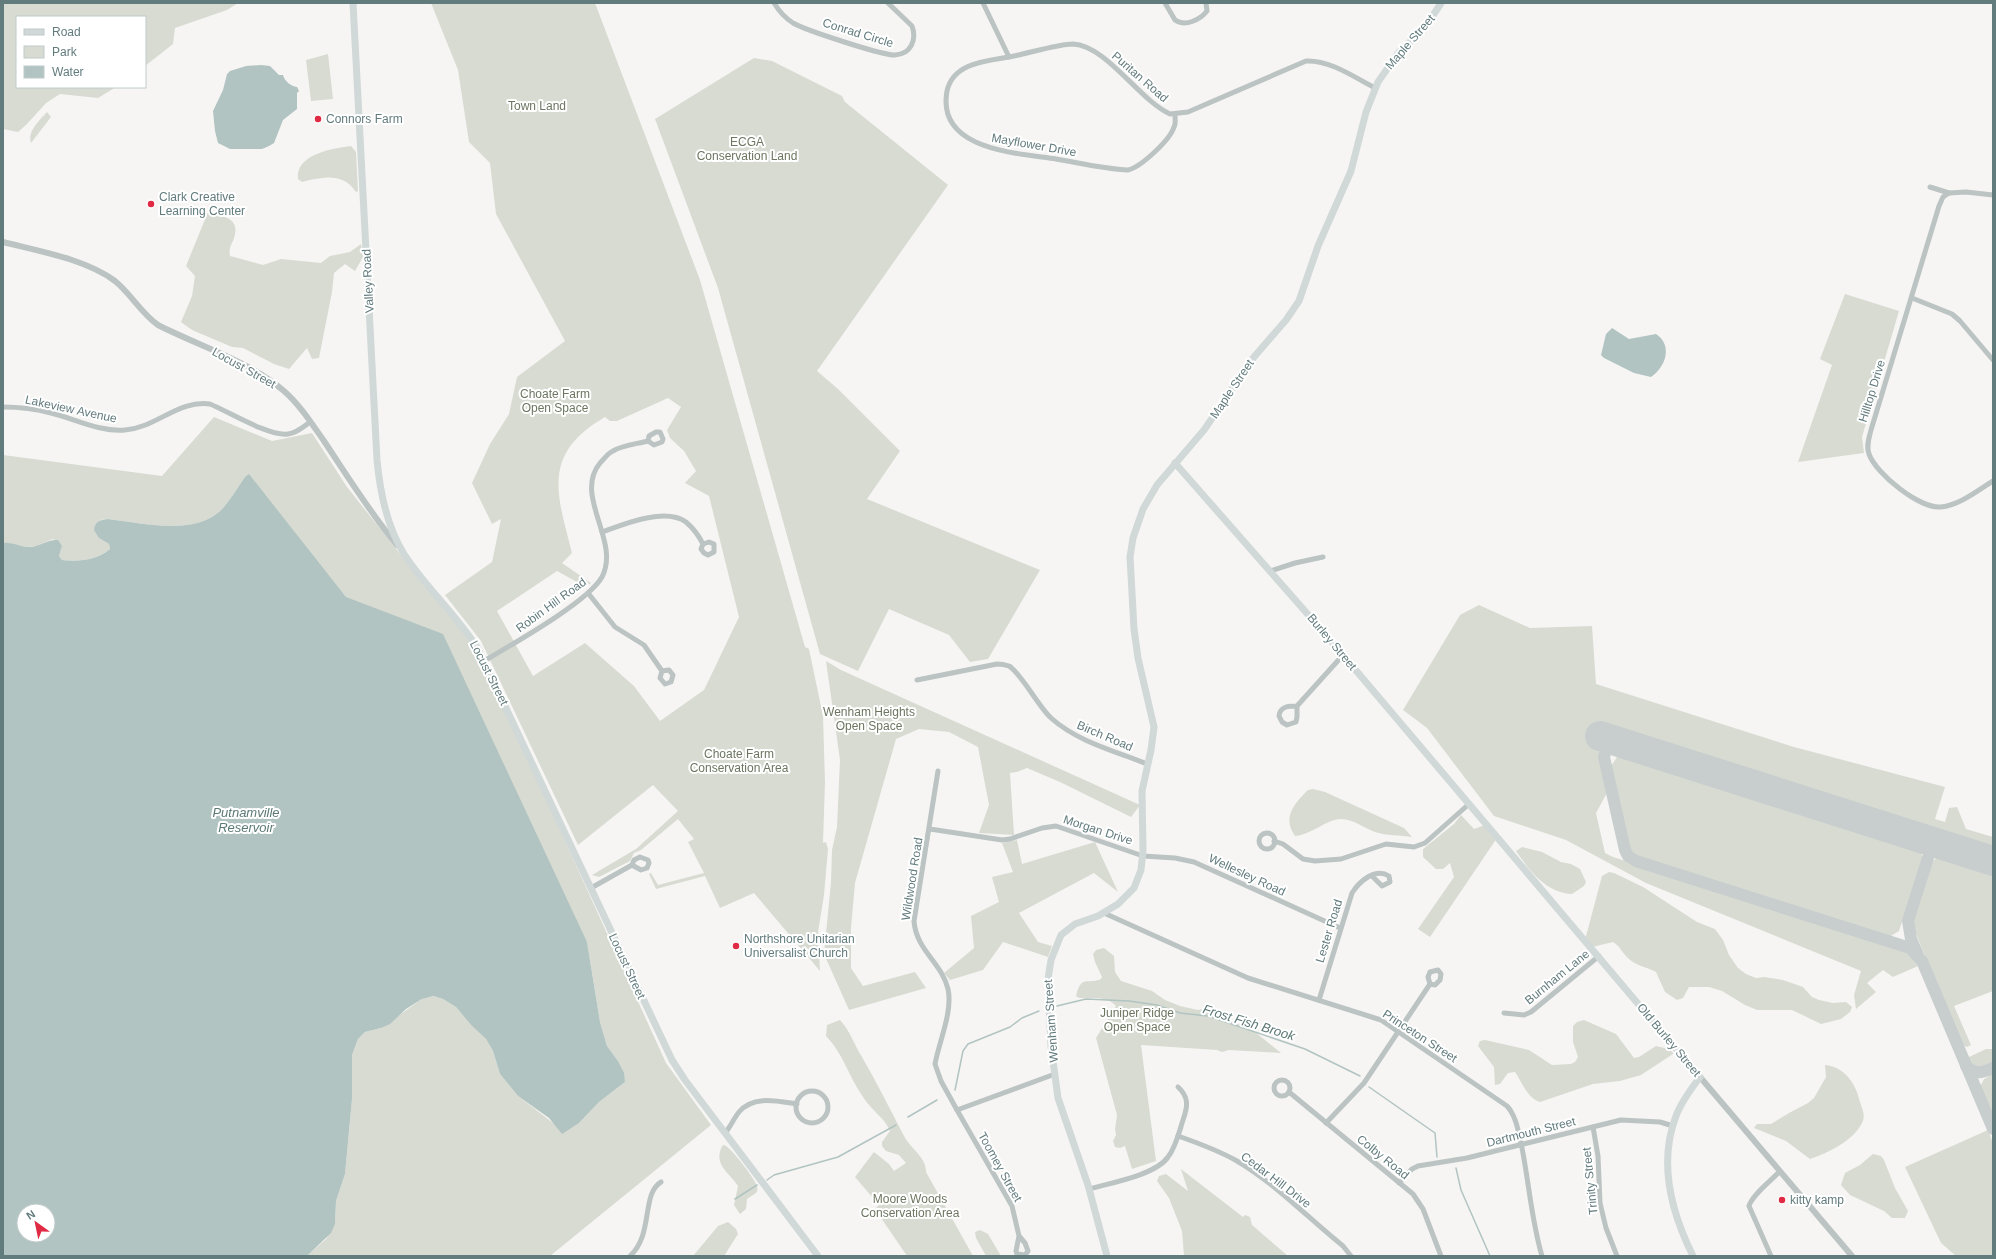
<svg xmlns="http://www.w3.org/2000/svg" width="1996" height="1259" viewBox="0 0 1996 1259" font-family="Arial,sans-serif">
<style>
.green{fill:#d8dbd2;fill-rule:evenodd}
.water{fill:#b1c4c2;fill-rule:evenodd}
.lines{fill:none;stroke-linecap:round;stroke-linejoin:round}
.stream{stroke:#b1c4c2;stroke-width:1.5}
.taxiway{stroke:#c8cece;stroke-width:12}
.runway{stroke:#c8cece;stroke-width:30}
.minor{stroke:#bbc3c3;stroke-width:5}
.tertiary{stroke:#bbc3c3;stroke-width:6}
.secondary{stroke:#d0d8d8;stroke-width:7}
.poi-dot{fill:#e02942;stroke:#fff;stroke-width:1.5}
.labels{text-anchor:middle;stroke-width:4;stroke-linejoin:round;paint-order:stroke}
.street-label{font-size:12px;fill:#627b7d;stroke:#fff}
.park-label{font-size:12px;fill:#6c7660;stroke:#fff}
.poi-label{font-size:12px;fill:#627b7d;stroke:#fff;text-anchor:start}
.water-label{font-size:13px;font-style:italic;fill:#5c7976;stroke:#fff}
</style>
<rect width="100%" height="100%" fill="#f6f5f3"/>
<g class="green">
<path d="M3,3H238L227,10L175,28L173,44L145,66V17H17V87H116L98,98L60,94L46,103L27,124L18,132L3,129Z"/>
<path d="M431,3H595L700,280L805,647L809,649L823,716L825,782L823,843L826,842L828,849L824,895L818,932L820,971L754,893L720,908L705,876L656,889L649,874L651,873L658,885L704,873L688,842L694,839L678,819L641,850L634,853L630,861L599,877L592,875L636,849L678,811L653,785L578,845L481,641L445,595L492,562L501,519L492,524L472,483L490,444L509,414L517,377L565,341L496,214L490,163L469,142L458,70ZM668,398L681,407L667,430L670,438L684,451L696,471L685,483L709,496L739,617L704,690L660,721L634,686L585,643L533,676L497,611L557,571L586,587L591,583L562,563L572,553C557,494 541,454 605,417L610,421H617Z"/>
<path d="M328,54L333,99L311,101L306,60Z"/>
<path d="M754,58L772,61L842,96L845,102L948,185L817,371L838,389L900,451L867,499L1040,570L988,659L970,662L949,635L889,609L858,671L820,654L718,288L655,119Z"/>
<path d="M47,112L51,117L31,143C27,131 40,120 47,112Z"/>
<path d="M351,146L356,152L358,191L356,192C343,172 322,177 302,182L298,179C295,154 334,148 351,146Z"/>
<path d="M208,212C225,217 242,218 233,241C230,246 229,250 230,256L263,265L281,259L321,263L330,256L350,252L361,244L363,257L355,271L345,264L334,273L332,292L319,358L312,359L307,348L289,369L274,364L243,348L232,347L192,330L181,322L192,296L195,276L186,266Z"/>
<path d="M1845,294L1899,311L1862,437L1864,453L1798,462L1832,365L1820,359Z"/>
<path d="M214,417L272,441L312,433L347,487L443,608L464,632L483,661L666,1063L711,1125L550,1256H307L326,1239L335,1224L336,1201L345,1174L352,1099V1055L358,1039L365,1032L381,1028L422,999L432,996L443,999L456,1007L471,1025L486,1039L493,1051L500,1074L518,1096L557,1126L579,1123L599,1102L625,1082L618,1061L607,1046L600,1022L587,942L346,597L245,477C238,487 231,499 223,508C197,537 142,523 108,519L100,520L99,538L109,544L110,549C96,560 79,562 62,560L59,556L62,546L53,539L36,546L28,547L3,543V455L162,476Z"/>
<path d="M1479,605L1530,628L1592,626L1596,684L1794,747L1945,787L1935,819L1945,822L1949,808L1957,807L1966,829L1993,837V850L1603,727L1598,747L1608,791L1596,813L1605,853L1613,857L1909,951L1918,966L1893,977L1883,970L1867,983L1876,992L1856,1009L1854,995L1861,971L1646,883L1566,840L1494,816L1427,728L1403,710L1460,615Z"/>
<path d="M826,661L841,670L1140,805L1131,817L1060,782L1027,768L1017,772L1010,773L1014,835L979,833L989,805L978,747L949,732L919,729L896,739L855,883L851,928V968L863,986L915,972L926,988L849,1010L824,954L831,882L832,850L837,827L840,760Z"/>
<path d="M1623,755L1918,848L1922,855V860L1899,931L1889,937L1634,856L1629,850L1611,766L1617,757Z"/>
<path d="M1313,789L1325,792L1404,828L1412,837C1400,835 1387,836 1375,832C1364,828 1353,819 1341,819C1327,819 1311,835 1295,836C1282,817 1294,804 1308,790Z"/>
<path d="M1461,815L1474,829L1485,825L1497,838L1430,937L1418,929L1454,877L1450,863L1443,869H1436L1423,857V849L1454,824Z"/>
<path d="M1017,840L1022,864L1095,842L1118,892L1094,873L1019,913L1038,942L1052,946L1048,957L1003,942L983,970L950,980L944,973L974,948L971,916L999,902L992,877L1013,872L1002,843Z"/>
<path d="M1522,847L1542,852L1561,862L1571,864L1580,869L1586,882L1584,886L1572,894C1545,892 1530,871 1516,851Z"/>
<path d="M1942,856L1993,872V991L1954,1006L1971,1045L1967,1047L1962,1045L1914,929V916L1932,862L1937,857Z"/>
<path d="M1609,872L1614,873L1643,887L1697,922L1715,929L1723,940L1729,955L1738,968L1746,974L1756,978L1764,977L1783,980L1803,987L1812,997L1819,1000L1833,1003L1846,1002L1852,1007L1850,1012L1841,1019L1821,1024L1792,1010H1757L1745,1005L1722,991L1709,987H1689L1683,998L1677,1000L1665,992L1656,972C1647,967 1636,966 1629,959C1623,954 1620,946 1613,942L1592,947L1585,940L1602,876Z"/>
<path d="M1104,948L1114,956L1115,972L1121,981L1152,991L1165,1000L1180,1006L1198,1010L1208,1008L1214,1009L1234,1023L1249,1027L1281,1053L1229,1050L1222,1052L1217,1050L1141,1045L1156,1161L1132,1169L1125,1146L1120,1148L1115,1147L1113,1141L1116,1135L1115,1129L1117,1115L1096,1038L1116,1006C1104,992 1080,1002 1076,996C1081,974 1088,985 1101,979L1102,977L1095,962L1093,954L1096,950Z"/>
<path d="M840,1020C850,1031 854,1044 862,1057C877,1083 890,1109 904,1136C910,1148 927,1158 926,1172L973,1256H907L875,1209L879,1205L855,1177L874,1152L889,1164L894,1171L906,1163L899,1155L886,1151L882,1146V1142L890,1131C884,1117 871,1110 863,1097C849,1077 843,1053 826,1036L827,1025Z"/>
<path d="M1584,1020L1616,1034L1634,1058L1639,1057L1656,1046L1669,1049L1673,1053V1054L1641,1075L1620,1081L1593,1084L1540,1102C1527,1098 1522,1082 1515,1072L1508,1073L1500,1084L1495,1085L1494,1067L1478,1046L1480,1041L1485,1040L1529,1050L1552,1065L1571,1064L1575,1062L1578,1057L1573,1042V1026L1577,1022Z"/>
<path d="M1986,1049H1993V1063L1979,1068L1971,1066L1968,1060L1969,1057Z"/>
<path d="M1825,1065C1845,1067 1856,1084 1860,1102C1862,1109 1866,1115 1862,1123C1853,1141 1828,1153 1810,1159L1786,1141L1754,1128L1757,1124H1771L1789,1113L1808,1103L1814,1098L1826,1077Z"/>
<path d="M1993,1074V1119L1980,1087L1984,1079Z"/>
<path d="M1988,1130L1993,1143V1256H1956L1941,1243L1905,1167Z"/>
<path d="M724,1145C730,1146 754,1178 756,1184C758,1188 758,1190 756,1193L747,1199L746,1209L740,1214L734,1205L738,1186C729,1172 713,1165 722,1146Z"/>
<path d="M1873,1154L1881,1156L1884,1160L1895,1188L1908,1211L1905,1218H1892L1884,1211L1850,1195L1841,1185L1845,1173L1860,1165Z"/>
<path d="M1181,1169L1243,1217L1245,1215L1250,1217L1252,1225L1288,1256H1184L1182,1231L1169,1198L1157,1181L1159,1176L1166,1174L1188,1191Z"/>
<path d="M728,1222L736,1229L738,1234L724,1256H693L718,1226Z"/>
<path d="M980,1230L988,1234L1001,1256H986L976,1238L975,1232Z"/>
</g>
<g class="water">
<path d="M261,65L270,66L279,75H283C285,82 291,86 297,87L299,91L297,93V109L283,120L274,143L269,146L262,149H230L218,143L215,131L213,111L223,90L227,74L230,71L246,66Z"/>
<path d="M1612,328L1629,339L1656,334C1673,345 1666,367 1651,377L1634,373L1604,358L1601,355L1606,334Z"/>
<path d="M249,474L346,597L443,634L587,942L600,1022L607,1046L618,1061L624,1073L625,1082L599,1102L579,1123L562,1134L549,1118L518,1096L500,1074L493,1051L486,1039L471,1025L456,1007L443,999L433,996L422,999L406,1009L390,1024L381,1028L365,1032L358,1039L352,1055V1099L345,1174L336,1201L335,1224L331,1233L307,1256H3V543C12,542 20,547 29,547C39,547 48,539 58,540L62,546L59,556L62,560C79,562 97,560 110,549L109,544L99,538L94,530C95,522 99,520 108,519C142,523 197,537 223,508C231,499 238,487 245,477ZM24,1211H48V1235H24Z"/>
</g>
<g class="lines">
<g class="stream">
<path d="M1057,1006L1086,999L1129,1001L1157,1005L1180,1013L1208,1016L1305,1049L1360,1076"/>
<path d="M1369,1087L1435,1133L1437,1157"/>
<path d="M955,1090L963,1051L968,1044L1010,1027L1022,1018L1039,1011"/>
<path d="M908,1117L937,1100"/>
<path d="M1456,1168L1461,1190L1490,1256"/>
<path d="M767,1180L774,1175L838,1157L896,1125"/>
<path d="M735,1199L757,1185"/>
</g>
<g class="taxiway">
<path d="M1618,742L1607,747L1604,757L1625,850L1628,856L1636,861L1910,948L1922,961L1993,1129"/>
<path d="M1918,955L1911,939L1908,921L1933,842"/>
<path d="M1966,1066C1975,1075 1982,1073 1993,1068"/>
</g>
<path class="runway" d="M1600,736L1993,861"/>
<g class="minor">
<path d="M774,3C779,11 785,18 793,23C805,30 884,56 895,55C911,54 917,40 912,26L888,3"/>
<path d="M983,3L1009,57C1026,54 1058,44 1073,44C1107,46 1138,99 1170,114L1188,112L1306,61C1330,60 1354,77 1375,88"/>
<path d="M1165,3L1175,20C1185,27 1200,20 1207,11L1206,3"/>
<path d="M1009,57C986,61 953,63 947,91C936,150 1017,153 1056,159C1080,163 1104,169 1128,170C1141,167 1170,140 1174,127C1176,124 1175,119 1175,115"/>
<path d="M1930,187L1949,193L1966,192L1993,195"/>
<path d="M1949,193L1943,197L1939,206L1871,430C1869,438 1866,446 1869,454C1876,474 1920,509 1941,507C1960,505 1978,490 1993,481"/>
<path d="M1912,298L1952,314L1960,321L1993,360"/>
<path d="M3,407C19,407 36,409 51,413C76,419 99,432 125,430C158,427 177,400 210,404C229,412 270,437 288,434C297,433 303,427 310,422"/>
<path d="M602,532C624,524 665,507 686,522C693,528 699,536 703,544L701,549L704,553L708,555L714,552V544L709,542L703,544"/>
<path d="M1270,571L1295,563L1323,557"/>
<path d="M588,593L615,627L644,645L662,671L660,678L665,684L671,682L673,675L669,670L662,671"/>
<path d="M484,661C511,645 588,602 602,577C621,541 573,496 600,463C604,459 608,453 613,451C623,445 637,444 648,441L654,445L662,442L663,439L660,432H656L649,436L648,441"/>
<path d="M917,680L997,664C1001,664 1006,665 1009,666C1021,673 1038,706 1051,718C1078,742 1115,751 1147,764"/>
<path d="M1297,706C1289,706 1280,706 1279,716L1282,722L1287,725L1296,722L1297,717V706L1343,655"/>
<path d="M938,771L914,921C916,950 942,963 948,989C953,1011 939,1042 935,1064L941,1081L957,1110L1055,1074"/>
<path d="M930,829L1002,840L1010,839L1042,828L1056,826L1143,856L1175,858L1194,862L1340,928"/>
<circle cx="1267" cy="841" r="8"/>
<path d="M1274,841L1283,844L1303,859L1315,861L1341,859L1386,844L1414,847L1425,843L1469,804"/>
<path d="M591,888L632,865L641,870L647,868L649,863L648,860L640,857L634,860L632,865"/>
<path d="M1104,913L1248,978L1381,1020L1507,1106C1516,1116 1518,1130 1521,1143C1529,1181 1531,1219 1542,1256"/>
<path d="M1319,1000L1352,893C1359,882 1375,867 1389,876L1390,882L1382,886L1372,876"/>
<path d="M1504,1013L1524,1015L1531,1012L1599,956"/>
<circle cx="1282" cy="1088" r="8"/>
<circle cx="812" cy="1107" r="16"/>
<path d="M1289,1092L1413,1194L1423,1209L1441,1256"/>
<path d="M957,1110L1012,1206L1019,1236L1016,1251L1017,1254L1025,1255L1028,1251L1025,1243L1019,1236"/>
<path d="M1326,1123L1364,1083L1430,984L1428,977L1430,972L1438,970L1441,974L1440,980L1435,985L1430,984"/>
<path d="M1593,1127L1598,1156L1600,1203L1606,1228L1617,1256"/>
<path d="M725,1133C731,1126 734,1118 739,1112C753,1095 777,1101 797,1104"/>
<path d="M1178,1136C1198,1143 1218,1150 1237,1161C1276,1184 1308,1218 1343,1246L1351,1256"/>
<path d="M1399,1183L1412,1169L1418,1166L1467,1158L1621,1120L1660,1122L1673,1126"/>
<path d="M1089,1189C1110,1183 1156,1175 1168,1157C1176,1147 1179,1132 1183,1120C1188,1106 1189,1097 1178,1087"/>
<path d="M630,1256C654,1234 641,1194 661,1182"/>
<path d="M1771,1256L1749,1206C1752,1195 1771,1181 1780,1171"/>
</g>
<g class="tertiary">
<path d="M3,242C38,251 86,259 115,281C131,294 141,313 158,325C199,346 249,361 284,391C300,405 312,424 324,441C348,477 370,513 397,545"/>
<path d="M1700,1077L1852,1256"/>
</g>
<g class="secondary">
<path d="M353,3L377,460C380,492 387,527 404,554C426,588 457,615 478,649L672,1060L685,1080L818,1256"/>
<path d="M1175,463L1326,635L1700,1077C1691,1089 1681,1102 1676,1116C1658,1163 1672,1214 1693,1256"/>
<path d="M1107,1256L1088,1185L1058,1098L1051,1046L1048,979L1051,960L1061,935L1075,924L1098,916L1118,904L1134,888L1141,870L1143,850L1142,791L1151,750L1154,727L1138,658L1134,629L1130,557L1133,538L1143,509L1157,485L1204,430L1254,357L1286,320L1299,301L1318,246L1351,171L1366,112L1378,82L1399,52L1425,28L1441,3"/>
</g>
</g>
<g class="poi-dot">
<circle cx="318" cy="119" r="4"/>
<circle cx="151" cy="204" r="4"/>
<circle cx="736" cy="946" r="4"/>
<circle cx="1782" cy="1200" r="4"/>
</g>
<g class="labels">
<g class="street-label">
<text transform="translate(858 33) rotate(17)" y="4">Conrad Circle</text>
<text transform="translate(1410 42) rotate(-49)" y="4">Maple Street</text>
<text transform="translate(1140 77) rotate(41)" y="4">Puritan Road</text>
<text transform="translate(1034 145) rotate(10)" y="4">Mayflower Drive</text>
<text transform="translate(368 281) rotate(-93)" y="4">Valley Road</text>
<text transform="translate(244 368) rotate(29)" y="4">Locust Street</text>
<text transform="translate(1232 389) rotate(-56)" y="4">Maple Street</text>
<text transform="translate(1872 391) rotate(-73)" y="4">Hilltop Drive</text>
<text transform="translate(71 409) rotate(12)" y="4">Lakeview Avenue</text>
<text transform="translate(551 605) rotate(-36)" y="4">Robin Hill Road</text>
<text transform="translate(1332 642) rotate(50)" y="4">Burley Street</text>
<text transform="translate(489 673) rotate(63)" y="4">Locust Street</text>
<text transform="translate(1105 736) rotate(23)" y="4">Birch Road</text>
<text transform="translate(1098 830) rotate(18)" y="4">Morgan Drive</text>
<text transform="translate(1247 875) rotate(25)" y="4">Wellesley Road</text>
<text transform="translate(912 879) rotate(-81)" y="4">Wildwood Road</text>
<text transform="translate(1329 931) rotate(-73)" y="4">Lester Road</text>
<text transform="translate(627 966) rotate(65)" y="4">Locust Street</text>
<text transform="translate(1557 977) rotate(-39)" y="4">Burnham Lane</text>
<text transform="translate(1051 1021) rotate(-94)" y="4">Wenham Street</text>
<text transform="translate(1420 1036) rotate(33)" y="4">Princeton Street</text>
<text transform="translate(1669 1040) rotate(50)" y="4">Old Burley Street</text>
<text transform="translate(1531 1132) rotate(-14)" y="4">Dartmouth Street</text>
<text transform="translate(1383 1157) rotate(39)" y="4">Colby Road</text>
<text transform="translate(1000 1167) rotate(61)" y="4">Toomey Street</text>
<text transform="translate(1276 1180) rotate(37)" y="4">Cedar Hill Drive</text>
<text transform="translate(1590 1181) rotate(-96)" y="4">Trinity Street</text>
</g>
<g class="park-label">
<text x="537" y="110">Town Land</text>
<text x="747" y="146">ECGA<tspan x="747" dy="14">Conservation Land</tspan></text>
<text x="555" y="398">Choate Farm<tspan x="555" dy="14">Open Space</tspan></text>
<text x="869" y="716">Wenham Heights<tspan x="869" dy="14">Open Space</tspan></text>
<text x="739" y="758">Choate Farm<tspan x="739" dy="14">Conservation Area</tspan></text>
<text x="1137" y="1017">Juniper Ridge<tspan x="1137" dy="14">Open Space</tspan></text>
<text x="910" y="1203">Moore Woods<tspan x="910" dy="14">Conservation Area</tspan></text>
</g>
<g class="poi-label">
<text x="326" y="123">Connors Farm</text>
<text x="159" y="201">Clark Creative<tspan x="159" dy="14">Learning Center</tspan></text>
<text x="744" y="943">Northshore Unitarian<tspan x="744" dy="14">Universalist Church</tspan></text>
<text x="1790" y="1204">kitty kamp</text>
</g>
<g class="water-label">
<text x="246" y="817">Putnamville<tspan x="246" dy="15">Reservoir</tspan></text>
<text transform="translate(1249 1022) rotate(17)" y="5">Frost Fish Brook</text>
</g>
</g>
<rect width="1996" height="1259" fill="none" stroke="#627b7d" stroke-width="8"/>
<rect x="16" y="16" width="130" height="72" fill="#ffffff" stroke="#c0cacb"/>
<rect x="24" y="29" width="20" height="6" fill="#d0d8d8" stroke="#c0cacb"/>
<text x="52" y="36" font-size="12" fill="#627b7d">Road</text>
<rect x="24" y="46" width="20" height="12" fill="#d8dbd2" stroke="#c0cacb"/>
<text x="52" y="56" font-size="12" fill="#627b7d">Park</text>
<rect x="24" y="66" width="20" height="12" fill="#b1c4c2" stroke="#c0cacb"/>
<text x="52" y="76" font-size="12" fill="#627b7d">Water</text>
<g transform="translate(36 1223) rotate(327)"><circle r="19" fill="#ffffff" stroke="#c0cacb"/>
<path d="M0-3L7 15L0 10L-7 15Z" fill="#e02942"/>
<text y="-6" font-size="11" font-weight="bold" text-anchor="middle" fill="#627b7d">N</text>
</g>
</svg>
